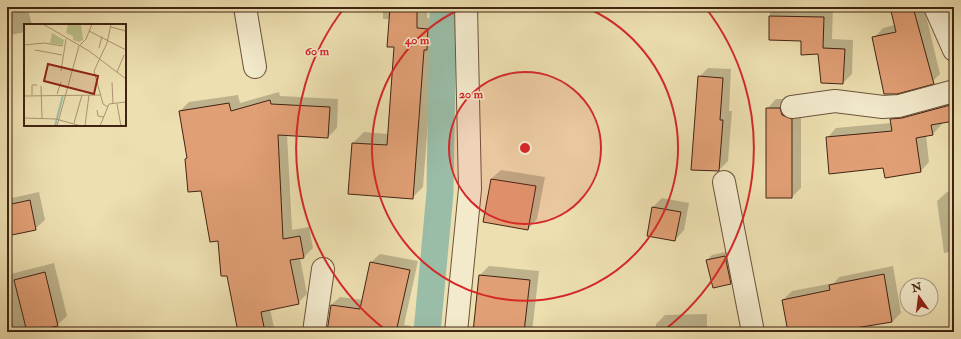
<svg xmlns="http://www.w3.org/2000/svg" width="961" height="339" viewBox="0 0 961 339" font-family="'IM FELL Double Pica',serif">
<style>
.shadow{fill:#0003}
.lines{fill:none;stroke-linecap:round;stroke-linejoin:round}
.canal{stroke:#9abda8;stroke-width:27}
.building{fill:#e19f75;stroke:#412413}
.minor-casing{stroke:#6c533a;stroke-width:24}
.minor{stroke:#f3eacc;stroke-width:22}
.ring{fill:none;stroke:#d62828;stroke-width:2}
.inset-river{fill:none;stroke:#9abda8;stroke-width:2}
.inset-road{fill:none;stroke:#a89471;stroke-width:1}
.view{fill:#8f2418;fill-opacity:0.15;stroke:#8f2418;stroke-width:2}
.inset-edge{fill:none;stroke:#412413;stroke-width:2}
.centre{fill:#d62828;stroke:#f3eacc;stroke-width:2}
.ring-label{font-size:12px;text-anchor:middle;font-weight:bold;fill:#d62828;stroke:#f3eacc;stroke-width:3;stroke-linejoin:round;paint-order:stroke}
</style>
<rect width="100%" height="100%" fill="#eddfb0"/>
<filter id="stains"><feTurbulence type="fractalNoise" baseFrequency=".005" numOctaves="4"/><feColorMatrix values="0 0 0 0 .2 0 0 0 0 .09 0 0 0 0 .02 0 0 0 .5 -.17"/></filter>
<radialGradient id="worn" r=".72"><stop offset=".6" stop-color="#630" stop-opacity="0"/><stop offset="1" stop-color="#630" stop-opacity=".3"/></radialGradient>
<g class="shadow">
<path d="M292,7H308L293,11Z"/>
<path d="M383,7H428L427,18L439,19L437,38L434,41L423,187L412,198L349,193L353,143L364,132L388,134L395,46L390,19H383Z"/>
<path d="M741,7H833L832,39L853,40L852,74L843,83L819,53L802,40L770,39V11Z"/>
<path d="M891,7H924L940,74L931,83L874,38L883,28L895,25Z"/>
<path d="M28,9L32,25H25V32L7,36V14Z"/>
<path d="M708,68L731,69L729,111H732L728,161L719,170L699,77Z"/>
<path d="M279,92L280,96L338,99L337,128L328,137L287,134L292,230L309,227L313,248L304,257L300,258L307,294L298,303L270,309L275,332H239L228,275L218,240L202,189L186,159L188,157L180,111L189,102L238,95L240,103Z"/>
<path d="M954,98V120L941,122L942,124L933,134L926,135L929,162L920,172L884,167L827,138L836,128L891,123V119L900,110Z"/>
<path d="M776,99H789L801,110V188L792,197L767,109Z"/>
<path d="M501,170L545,177L537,219L528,229L491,179Z"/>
<path d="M954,191V251L944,253L937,201L947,192Z"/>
<path d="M39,192L45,220L35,229L7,226V203L12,198Z"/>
<path d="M662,198L689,203L684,230L675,240L653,207Z"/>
<path d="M730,251L735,278L731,283L707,260L712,255Z"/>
<path d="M380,254L418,261L404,325L411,326L410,332H331V305L340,297L363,300L371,262Z"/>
<path d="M54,263L67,316L57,325L29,332L27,330L7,332V275Z"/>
<path d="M489,266L539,271L532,332H469L475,323L480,275Z"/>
<path d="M893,266L901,313L892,322L846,329L847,332H789L783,300L792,291L834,283L839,277Z"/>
<path d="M707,314V332H656V324L665,315Z"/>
<path d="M567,327L569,332H549Z"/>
</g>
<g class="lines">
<path class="canal" d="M427,332L440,193L443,7"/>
</g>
<g class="building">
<path d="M390,7H417V28L428,29L427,50H424L413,199L348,194L352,143L387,145L394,47H387Z"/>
<path d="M890,7H913L934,84L897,94H884L872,37L896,32Z"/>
<path d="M769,16L824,17L823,48L845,49L843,84L821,83L818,54L801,55V41L769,40Z"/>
<path d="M698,76L723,78L720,120H723L719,171L691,170Z"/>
<path d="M270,100L271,104L330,107L328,138L278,135L283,239L300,236L304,258L290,260L299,304L261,312L265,332H238L227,276H221L218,241L210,242L201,191L188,192L185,159L187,158L179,111L229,103L231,111Z"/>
<path d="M954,104V121L931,125L933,135L916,138L921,172L885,178L883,168L829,174L826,137L892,131L890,119L902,118Z"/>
<path d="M766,108H780L782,115L792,119V198H766Z"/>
<path d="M491,179L536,186L528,230L483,222Z"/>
<path d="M30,200L36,230L7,236V205Z"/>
<path d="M652,207L681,212L675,241L647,236Z"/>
<path d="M725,256L731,284L713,288L706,260Z"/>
<path d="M370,262L410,270L396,332H327L331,305L360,309Z"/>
<path d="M45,272L58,326L27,332L14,280Z"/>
<path d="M884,274L892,322L831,332H788L782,300L830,290L829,285Z"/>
<path d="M479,275L530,280L524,332H473Z"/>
</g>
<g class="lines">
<g class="minor-casing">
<g id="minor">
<path d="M245,7L255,67"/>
<path d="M935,7L954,50"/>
<path d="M792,107L835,101L883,107L899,106L954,91"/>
<path d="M724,182L753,332"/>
<path d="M314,332L323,269"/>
<path d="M456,332L470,189L466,7"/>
</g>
</g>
<use href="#minor" class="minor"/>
</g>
<circle cx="525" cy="148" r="76" fill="#d62828" fill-opacity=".12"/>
<g class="ring">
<circle cx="525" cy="148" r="76"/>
<path d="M585 7A153 153 0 1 1 465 7"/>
<path d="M387 331A229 229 0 0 1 345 7M705 7A229 229 0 0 1 663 331"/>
</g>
<g transform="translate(24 24)">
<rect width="102" height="102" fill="#eddfb0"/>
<path d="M44,0H57L59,16L55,18L49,16V12L42,9ZM28,9L40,16L39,21L26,19Z" fill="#bbc189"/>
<path class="inset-river" d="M31,102L39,71"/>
<path class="inset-road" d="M19,0L65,27L102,55M87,3L102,7M65,7L102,26M0,21L20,19L39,22M75,24L78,12M11,26L38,31M37,47L42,15M93,48L100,31M88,58L89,80M17,62L18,94M33,70L37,58M8,71V61H13M0,72L77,71M93,80L97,102M84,83L79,80L70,47L83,19L87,0M73,86L74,92L80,93M0,94L32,95L57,102M50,99L58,71M33,102L55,22L62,15L68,0M61,102L65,71M76,102L85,80L102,78"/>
<path class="view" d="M24,40L74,52L70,70L20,57Z"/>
<rect width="102" height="102" class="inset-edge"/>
</g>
<circle cx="525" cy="148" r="6" class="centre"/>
<g class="ring-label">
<text x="417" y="44">40 m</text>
<text x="317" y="55">60 m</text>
<text x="471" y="98">20 m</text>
</g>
<rect width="961" height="339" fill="none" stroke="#eddfb0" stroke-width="24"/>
<rect x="8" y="8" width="945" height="323" fill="none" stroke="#412413" stroke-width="2"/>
<rect x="12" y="12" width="937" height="315" fill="none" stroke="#412413"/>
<g transform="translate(919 297) rotate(346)"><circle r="19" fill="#f3eacc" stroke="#ac9b82"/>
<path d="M0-3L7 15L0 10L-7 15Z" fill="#8f2418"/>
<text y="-6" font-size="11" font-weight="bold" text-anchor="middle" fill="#412413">N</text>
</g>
<rect width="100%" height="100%" filter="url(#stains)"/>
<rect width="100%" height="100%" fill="url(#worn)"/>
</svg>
